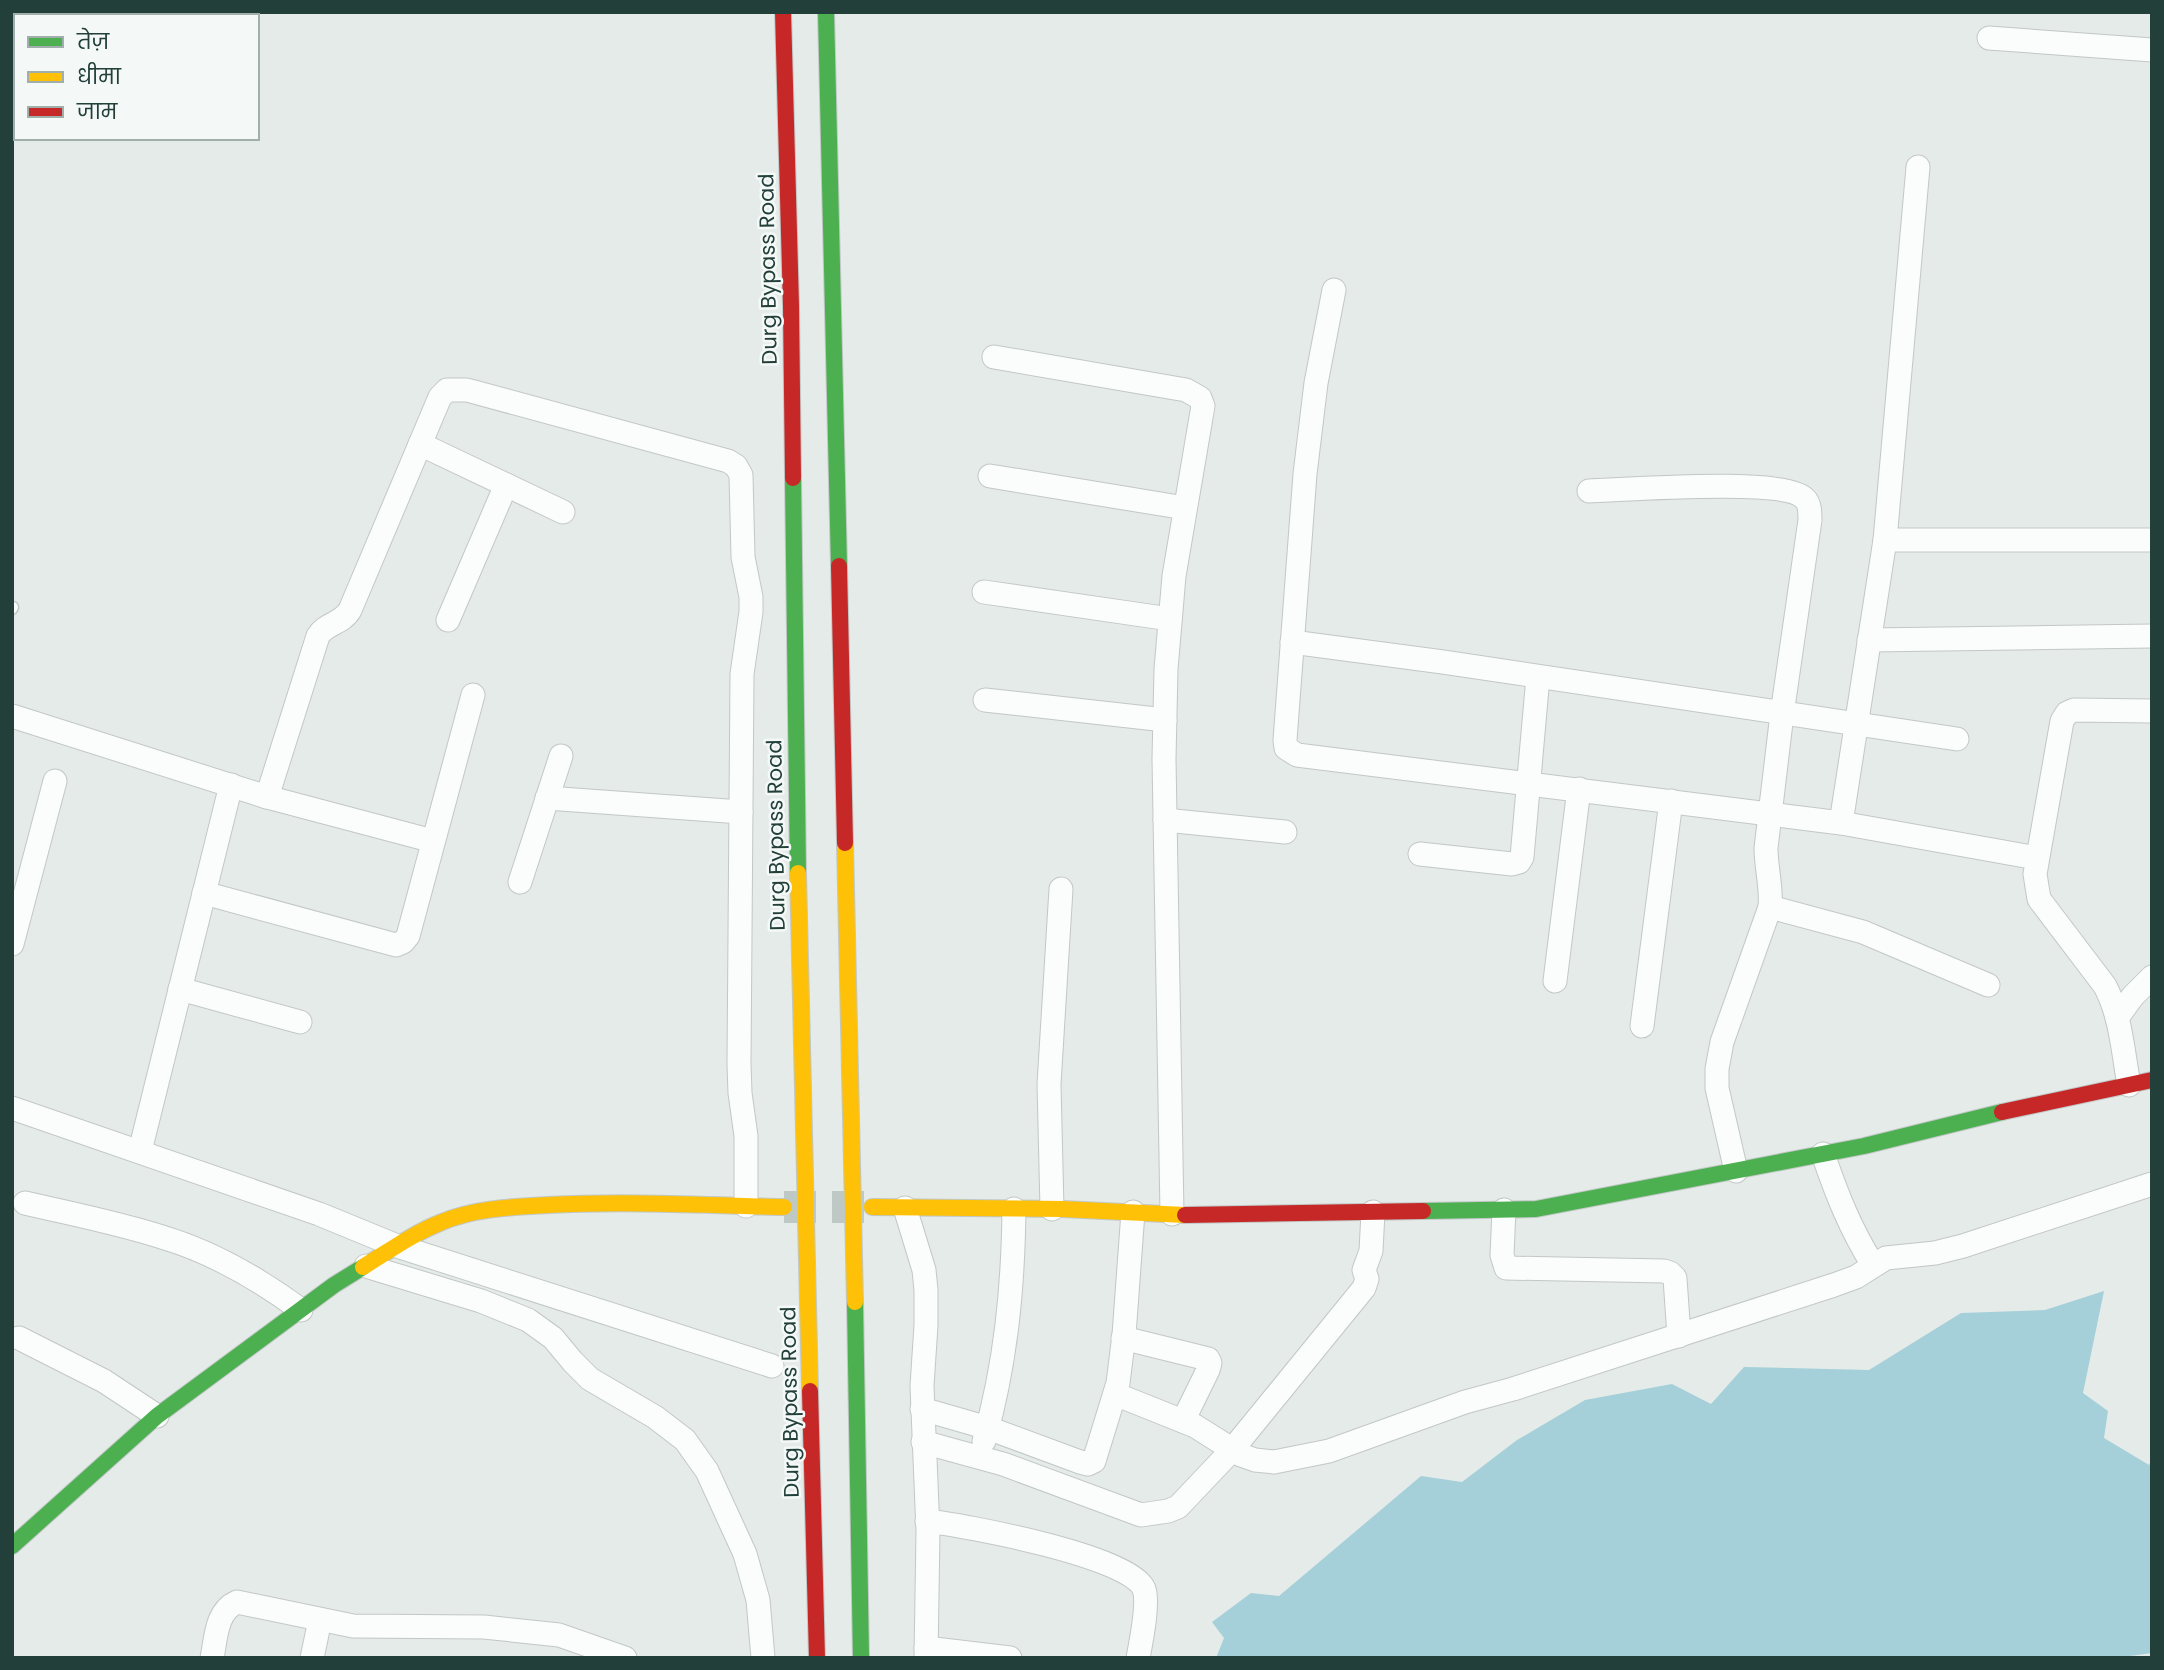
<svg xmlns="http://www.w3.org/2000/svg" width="2164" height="1670" viewBox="0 0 2164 1670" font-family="Poppins,'Noto Sans Devanagari',sans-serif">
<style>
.water{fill:#a5d0da}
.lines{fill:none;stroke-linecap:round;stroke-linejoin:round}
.secondary-tunnel{stroke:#bec9c5;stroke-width:32;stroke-dasharray:32 16;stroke-linecap:butt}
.lane-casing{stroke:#c2c8c5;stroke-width:13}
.street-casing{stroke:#c2c8c5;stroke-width:25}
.fast-casing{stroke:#c1c8c6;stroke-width:18}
.slow-casing{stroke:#c1c8c6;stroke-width:18}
.jam-casing{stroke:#c1c8c6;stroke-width:18}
.lane{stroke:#fbfcfc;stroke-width:10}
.street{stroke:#fbfcfc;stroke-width:23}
.fast{stroke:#4caf50;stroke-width:16}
.slow{stroke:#ffc107;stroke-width:16}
.jam{stroke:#c62828;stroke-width:16}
.labels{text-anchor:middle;stroke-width:5;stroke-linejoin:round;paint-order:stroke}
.street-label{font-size:21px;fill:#223f39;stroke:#f4f9f7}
</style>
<rect width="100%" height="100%" fill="#e5ebe8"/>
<path class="water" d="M2104,1291L2083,1393L2108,1411L2104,1438L2149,1465L2152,1458V1653L2115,1658H1216L1224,1638L1212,1622L1251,1593L1279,1596L1421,1476L1462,1482L1517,1440L1585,1400L1672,1384L1711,1404L1744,1367L1869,1370L1961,1313L2045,1310Z"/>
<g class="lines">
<path class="secondary-tunnel" d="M784,1207H872"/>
<g class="lane-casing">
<path id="lane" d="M12,609L13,607"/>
</g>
<g class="street-casing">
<g id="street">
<path d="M1989,38L2152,50"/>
<path d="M12,74L16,76"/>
<path d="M1334,290L1316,383L1305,474L1285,740L1286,748L1297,755L1841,823L2037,858"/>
<path d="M994,357L1186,390L1200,398L1203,406L1174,576L1166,669L1164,759L1172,1214"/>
<path d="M420,444L563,512"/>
<path d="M990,476L1185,508"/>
<path d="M1589,491C1623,490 1786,477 1805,499C1810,504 1810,513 1810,520L1782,714L1766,848C1766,868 1772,888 1770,907L1722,1042L1717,1069V1088L1736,1171"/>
<path d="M1885,540H2152"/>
<path d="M984,592L1170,619"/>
<path d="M448,620L506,485"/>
<path d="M1869,640L2152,636"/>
<path d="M1292,642L1443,662L1957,739"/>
<path d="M985,700L1165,720"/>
<path d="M12,716L267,797L433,841"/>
<path d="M267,797L318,636C326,623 342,624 350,610L440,397L447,390H467L728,461L736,466L741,475L743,557L751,597V612L742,674L739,1064L740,1093L746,1136V1206"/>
<path d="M547,798L741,812"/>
<path d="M1165,820L1285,832"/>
<path d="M1841,823L1885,540L1918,167"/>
<path d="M1420,854L1512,864L1519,862L1522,857L1538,677"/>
<path d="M520,882L561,756"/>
<path d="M204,893L396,945L403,942L408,936L473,695"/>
<path d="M1770,907L1863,932L1988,985"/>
<path d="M12,944L55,781"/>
<path d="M1555,981L1579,789"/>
<path d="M180,989L300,1022"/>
<path d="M2117,1018L2133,996L2152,977"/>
<path d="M1642,1026L1671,801"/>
<path d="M2129,1085C2123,1052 2121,1016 2105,986L2039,899L2035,874L2062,721L2067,713L2074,710L2152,711"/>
<path d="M12,1108L319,1214L397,1246L772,1366"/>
<path d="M140,1151L231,785"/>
<path d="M1823,1154C1837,1195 1850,1228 1873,1265"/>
<path d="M25,1203C72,1214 119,1223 165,1238C215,1253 260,1280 301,1310"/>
<path d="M905,1208L924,1270L926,1290V1325L922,1386L928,1531L926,1658"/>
<path d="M1052,1209L1049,1084L1061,889"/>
<path d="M1504,1210L1502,1255L1506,1268L1664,1271L1670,1273L1675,1278L1679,1336"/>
<path d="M366,1266L481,1301L528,1320L553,1338L573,1362L590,1379L655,1417L685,1440L707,1471L745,1554L758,1600L763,1658"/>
<path d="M19,1338L104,1381L157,1416"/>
<path d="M1123,1338L1208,1359L1210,1363L1208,1370L1183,1421"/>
<path d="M1115,1394L1195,1426L1241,1455L1255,1460L1274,1462L1329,1451L1465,1402L1513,1389L1834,1285L1856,1277L1886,1258L1935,1253L1963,1246L2152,1184"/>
<path d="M922,1409L988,1428L1080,1462L1088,1464L1094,1461L1118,1383L1124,1335L1133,1212"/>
<path d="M984,1441C1006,1363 1013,1289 1014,1209"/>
<path d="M923,1442L1003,1464L1141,1515L1168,1511L1178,1507L1232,1450L1364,1288L1367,1279L1364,1270L1371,1251L1373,1212"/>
<path d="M927,1521C963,1525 1131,1556 1144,1589C1149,1603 1141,1642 1138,1658"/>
<path d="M926,1648L1010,1658"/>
<path d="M212,1658C216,1638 216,1611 237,1602L353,1626L484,1627L559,1635L625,1658"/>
<path d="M312,1658L320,1620"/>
</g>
</g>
<g class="fast-casing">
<g id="fast">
<path d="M826,12L839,566"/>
<path d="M793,478L798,873"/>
<path d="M1423,1211L1536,1209L1864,1146L2002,1112"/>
<path d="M855,1302L861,1658"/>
<path d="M12,1546L157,1416L334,1285L363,1267"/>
</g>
</g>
<g class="slow-casing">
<g id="slow">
<path d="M845,843L855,1302"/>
<path d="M798,873L810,1391"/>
<path d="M872,1207L1062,1209L1185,1215"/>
<path d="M363,1267C389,1251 414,1233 442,1222C475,1208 513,1207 548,1205C626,1201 705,1205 784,1207"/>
</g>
</g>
<g class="jam-casing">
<g id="jam">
<path d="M783,12L791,306L793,478"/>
<path d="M839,566L845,843"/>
<path d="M2002,1112L2152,1080"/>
<path d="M1185,1215L1423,1211"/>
<path d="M810,1391L817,1658"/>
</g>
</g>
<use href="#lane" class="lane"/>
<use href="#street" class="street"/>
<use href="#fast" class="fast"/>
<use href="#slow" class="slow"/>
<use href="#jam" class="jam"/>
</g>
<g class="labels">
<g class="street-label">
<text transform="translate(768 269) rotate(-91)" y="7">Durg Bypass Road</text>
<text transform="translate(776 835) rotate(-91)" y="7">Durg Bypass Road</text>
<text transform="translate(790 1402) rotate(-91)" y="7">Durg Bypass Road</text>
</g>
</g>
<rect width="2164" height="1670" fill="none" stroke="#223f39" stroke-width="28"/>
<rect x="14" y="14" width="245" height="126" fill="#f4f9f7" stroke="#a0afab" stroke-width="2"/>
<rect x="28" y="37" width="35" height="10" fill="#4caf50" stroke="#a0afab" stroke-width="2"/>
<text x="77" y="49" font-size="21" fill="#223f39">तेज़</text>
<rect x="28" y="72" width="35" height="10" fill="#ffc107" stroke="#a0afab" stroke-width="2"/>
<text x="77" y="84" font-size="21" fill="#223f39">धीमा</text>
<rect x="28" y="107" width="35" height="10" fill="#c62828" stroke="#a0afab" stroke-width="2"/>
<text x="77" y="119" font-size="21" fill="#223f39">जाम</text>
</svg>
